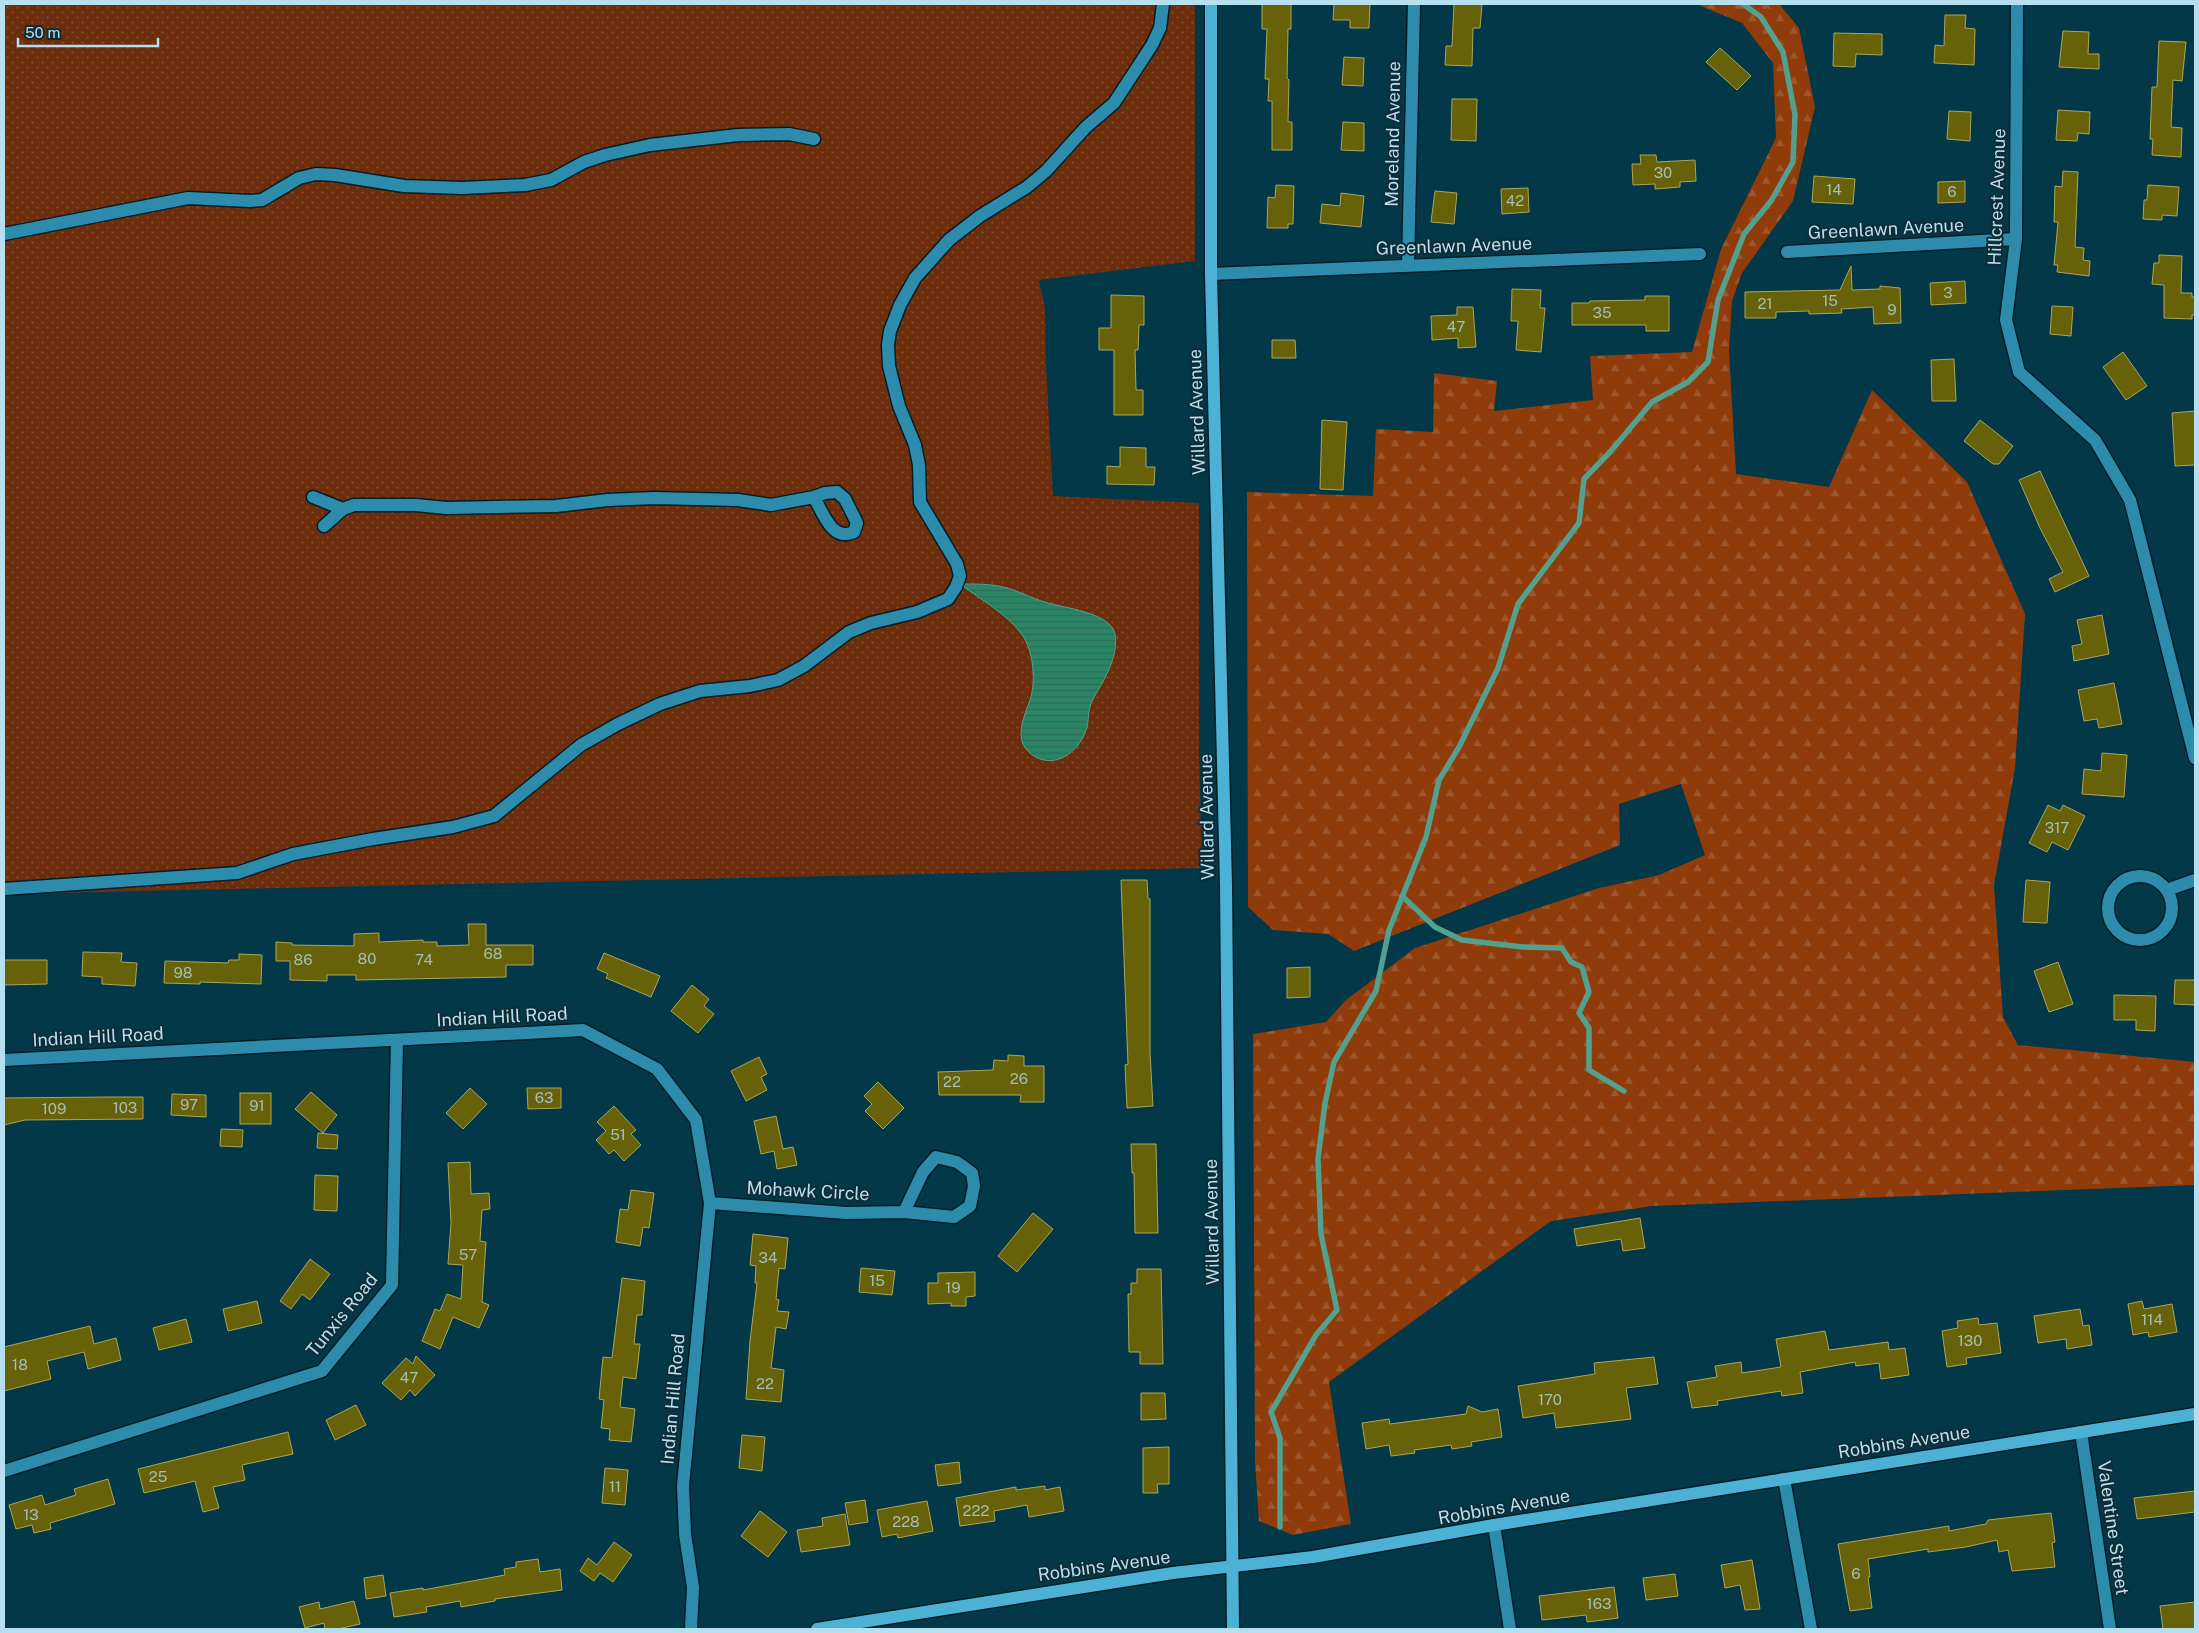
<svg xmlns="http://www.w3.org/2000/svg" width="2199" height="1633" viewBox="0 0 2199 1633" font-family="'Public Sans',sans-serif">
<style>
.grass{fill:url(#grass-dots)}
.forest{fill:url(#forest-firs)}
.water{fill:url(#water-rules);stroke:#53a08e}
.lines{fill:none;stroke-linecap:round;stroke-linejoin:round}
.stream{stroke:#53a08e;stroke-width:5.5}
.building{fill:#67610a;stroke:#aca65a}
.minor-casing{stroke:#011e27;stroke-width:15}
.major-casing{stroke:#011e27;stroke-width:15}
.minor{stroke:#2d8cac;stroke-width:12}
.major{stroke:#4bb1d5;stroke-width:12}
.labels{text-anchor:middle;stroke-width:4;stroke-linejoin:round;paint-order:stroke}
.number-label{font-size:15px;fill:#a2c0b6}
.street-label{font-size:18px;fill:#b6dff0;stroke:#0f2c37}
</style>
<defs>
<pattern id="grass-dots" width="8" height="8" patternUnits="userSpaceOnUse" patternTransform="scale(1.25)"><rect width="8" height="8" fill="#6c2d0c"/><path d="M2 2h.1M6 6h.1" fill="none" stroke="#7f4b30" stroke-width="1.8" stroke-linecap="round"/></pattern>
<pattern id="forest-firs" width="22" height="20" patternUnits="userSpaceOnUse" patternTransform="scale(1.25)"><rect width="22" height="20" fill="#8f3b0a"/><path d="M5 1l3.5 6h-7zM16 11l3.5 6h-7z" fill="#9c572e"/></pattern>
<pattern id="water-rules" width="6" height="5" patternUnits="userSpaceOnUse" patternTransform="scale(1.25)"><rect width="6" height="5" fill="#298564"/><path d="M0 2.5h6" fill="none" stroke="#2f6b59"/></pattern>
</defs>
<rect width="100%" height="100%" fill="#023848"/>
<path class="grass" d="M4,4H1195V261L1039,280L1045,308L1046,365L1053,496L1199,503V756L1202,868L4,894Z"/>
<path class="forest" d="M1696,4H1779L1799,28L1815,107L1793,201L1742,273L1732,301L1729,351L1736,474L1829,487L1872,390L1967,482L2025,614L2015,768L1994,885L2003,1017L2018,1045L2195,1062V1185L1652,1206L1551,1221L1329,1382L1351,1524L1293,1535L1259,1521L1255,1461L1253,1034L1326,1022L1346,1000L1415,948L1599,888L1659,875L1705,855L1681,784L1619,804L1620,845L1354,951L1328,934L1273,930L1248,907L1247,492L1373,496L1376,429L1433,432L1434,373L1497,381L1494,411L1593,400L1590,356L1692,352L1721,249L1776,138L1773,63L1742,23Z"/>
<path class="water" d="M965,584C977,584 991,584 1003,587C1017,590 1031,598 1045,602C1062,608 1111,612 1115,634C1119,658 1103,681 1092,701C1088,709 1089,718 1087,727C1082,746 1064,764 1044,760C1034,758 1025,751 1022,741C1018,727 1027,710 1031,697C1036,678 1033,647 1020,632C1006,614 982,600 964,587Z"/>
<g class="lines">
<g class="stream">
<path d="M1402,896L1435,927L1462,940L1523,947L1562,948L1571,962L1582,967L1589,992L1579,1013L1589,1028V1070L1624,1091"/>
<path d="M1280,1527V1438L1271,1412L1316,1335L1337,1310L1321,1234L1318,1159L1325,1103L1334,1062L1376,991L1389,930L1426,837L1439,780L1459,747L1498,668L1518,604L1579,523L1584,479L1611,451L1652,402L1688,382L1708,362L1718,300L1744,234L1771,201L1793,162L1795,115L1783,52L1761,17L1743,4"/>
</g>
</g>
<g class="building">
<path d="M1262,4H1291V29H1288L1287,78L1289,80L1288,122H1292V150H1272V101H1268L1269,79H1265L1267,29H1262Z"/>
<path d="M1334,4H1370L1369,28H1350V20H1333Z"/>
<path d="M1454,4H1482L1480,28H1473L1472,66L1445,65L1446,46H1452Z"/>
<path d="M1945,15H1966L1965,28L1975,29L1974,65L1934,63L1935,45L1944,46Z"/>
<path d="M2063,31L2089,32L2088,54H2099V69L2059,67Z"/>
<path d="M1834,33L1882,34V55L1856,54L1855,67L1833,66Z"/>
<path d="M2159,41L2186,42L2182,81L2173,80L2171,127L2182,128L2181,157L2152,155L2153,139H2150L2152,87H2157Z"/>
<path d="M1720,48L1751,76L1737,90L1706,62Z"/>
<path d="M1344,57L1364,58L1363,86L1342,85Z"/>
<path d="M1452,99H1477L1476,141L1451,140Z"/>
<path d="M2058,110L2090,112L2089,134L2078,133L2077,141L2056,140Z"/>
<path d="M1949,111L1971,112L1970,141L1947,139Z"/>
<path d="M1343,122L1364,123V151L1341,150Z"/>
<path d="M1640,155H1656L1657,162L1695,160L1696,181L1680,182V187L1655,189V184L1633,185L1632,164H1641Z"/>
<path d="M2063,171L2078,172L2075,247L2084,248L2083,260L2090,261L2089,276L2057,272L2058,265H2054L2058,222H2054L2055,186L2062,187Z"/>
<path d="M1814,176L1855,179L1853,204L1812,202Z"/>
<path d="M1965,181V202L1938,203V182Z"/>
<path d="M1276,185L1294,186L1293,224H1288V228H1267L1268,197L1275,198Z"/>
<path d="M2148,185L2179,187L2177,216L2162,215V220L2143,219L2144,200H2147Z"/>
<path d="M1528,188L1529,212L1502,214L1501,189Z"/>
<path d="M1435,191L1457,193L1454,224L1431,222Z"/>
<path d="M1341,193L1364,196L1361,227L1320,223L1322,204L1340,206Z"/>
<path d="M2159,255L2182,256L2181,293H2192V297H2195V315H2192V319L2164,318V285L2152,284L2154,263H2159Z"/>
<path d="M1851,266L1852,290L1880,289V286L1900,288L1901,323L1874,324L1873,307L1841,309L1842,313L1809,314V311L1776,312V318H1745V292L1840,290Z"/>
<path d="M1965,281L1966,303L1931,305L1930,283Z"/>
<path d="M1512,289L1541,290L1540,308H1545L1541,352L1516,350L1518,321H1511Z"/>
<path d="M1111,295L1144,296V325H1139L1138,350H1135L1136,390H1143V415H1114V350H1099V328H1111Z"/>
<path d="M1645,296H1669V331H1646V325H1572V303H1589L1590,301L1645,300Z"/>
<path d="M2052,306L2073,307L2071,336L2050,334Z"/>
<path d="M1457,307H1473L1476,347L1458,348V338L1432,340L1431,316L1457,315Z"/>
<path d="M1272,340H1295L1296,358H1272Z"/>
<path d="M2123,352L2147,386L2126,400L2103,367Z"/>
<path d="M1954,359L1956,401H1932L1931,360Z"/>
<path d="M2195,411V465L2175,466L2172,413Z"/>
<path d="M1322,420L1347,422L1343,490L1320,489Z"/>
<path d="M1980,420L2013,446L1999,464H1993L1964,441Z"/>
<path d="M1120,447L1146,448V467H1155L1154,485L1107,484V466L1120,467Z"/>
<path d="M2040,471L2089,576L2055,592L2049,579L2063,572L2040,528L2019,480Z"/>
<path d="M2102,615L2109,654L2074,661L2072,646L2082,644L2077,620Z"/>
<path d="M2114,683L2122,724L2099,728L2097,719L2084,721L2078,690Z"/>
<path d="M2102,753L2127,755L2124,797L2082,794L2084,769L2101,771Z"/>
<path d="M2048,805L2060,811L2063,805L2085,816L2068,850L2052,842L2047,852L2029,843Z"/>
<path d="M1121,880H1147L1148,898L1150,899V1053L1153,1106L1127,1108L1125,1065L1128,1064Z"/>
<path d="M2026,880L2050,882L2047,923L2023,922Z"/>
<path d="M468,924H486V945H533V965H506V977L356,980V975H327V981L290,980V961H276V942L292,943V945L354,946V934L379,933V942L423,940V942H437V946L469,945Z"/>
<path d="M83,952L122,953L121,962L137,963L135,986L102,984V977L82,976Z"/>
<path d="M604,953L660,976L651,997L606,978L608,974L597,969Z"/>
<path d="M239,954L262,955L261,984L200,982V984L164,983L165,961L228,963L229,960H239Z"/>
<path d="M4,960H47V984L4,985Z"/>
<path d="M2058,962L2073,1004L2049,1012L2034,971Z"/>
<path d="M1310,967V997L1287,998V968Z"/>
<path d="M2175,980H2195V1005L2174,1004Z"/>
<path d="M692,985L709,999L704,1006L714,1014L698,1033L671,1011Z"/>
<path d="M2114,995L2156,996L2155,1031L2136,1030V1020H2114Z"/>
<path d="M1008,1055L1024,1056V1066H1044V1102H1020L1021,1095H939L938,1072L993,1070L994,1060L1008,1061Z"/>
<path d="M759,1057L767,1074L761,1077L767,1090L746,1101L731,1071Z"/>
<path d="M878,1082L904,1108L883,1129L865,1111L872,1104L864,1096Z"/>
<path d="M470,1088L487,1104L463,1129L446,1113Z"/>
<path d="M527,1088H561V1108L528,1109Z"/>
<path d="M311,1092L337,1115L323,1133L295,1109Z"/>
<rect x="240" y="1093" width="31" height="31"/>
<path d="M172,1094L206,1095V1117L171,1115Z"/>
<path d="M107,1097H143V1119L25,1120L4,1125V1098Z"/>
<path d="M614,1106L636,1130L631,1134L641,1145L624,1161L614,1150L609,1154L596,1140L606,1131L597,1122Z"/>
<path d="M776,1116L783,1149L793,1147L797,1165L777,1169L774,1151L761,1154L754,1121Z"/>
<path d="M221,1129L243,1130L242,1147L220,1146Z"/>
<path d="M318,1133L338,1135L337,1149L317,1148Z"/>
<path d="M1131,1144H1156L1158,1233H1135L1134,1173H1132Z"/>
<path d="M470,1162L471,1194L489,1193L490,1209L482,1210L480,1241L486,1242L482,1302L489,1305L479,1328L453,1317L440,1349L422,1341L435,1309L440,1311L447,1294L461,1299L463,1265L448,1264L451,1223L448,1163Z"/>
<path d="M315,1175L338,1176L337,1211L314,1210Z"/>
<path d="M631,1190L654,1193L649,1228L643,1227L640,1246L616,1242L620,1209L628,1210Z"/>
<path d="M1033,1213L1053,1229L1017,1272L998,1256Z"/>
<path d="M1640,1218L1645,1248L1623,1251L1621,1239L1577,1246L1574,1229Z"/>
<path d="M753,1234L788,1238L785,1269L779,1268L776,1299L779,1300L777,1311L789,1312L786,1329L776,1327L771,1368L784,1370L781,1402L746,1399L750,1341L757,1283H755L756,1266L750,1265Z"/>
<path d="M310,1259L330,1274L310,1300L302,1294L291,1309L280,1301Z"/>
<path d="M861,1268L895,1271L892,1295L859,1292Z"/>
<path d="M1137,1269H1161L1163,1364H1140V1352H1129L1128,1294H1131V1283H1137Z"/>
<path d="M975,1272V1296L966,1297V1306H951V1303L928,1304V1283H938V1273Z"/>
<path d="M622,1278L645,1281L642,1315H637L634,1344H640L636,1379L623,1377L620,1407L635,1409L631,1442L609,1440L610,1429L601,1428L604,1400L599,1399L603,1357L612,1358Z"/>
<path d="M257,1301L262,1323L228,1331L223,1309Z"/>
<path d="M2142,1301L2144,1309L2172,1304L2177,1332L2149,1337L2148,1332L2133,1335L2128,1304Z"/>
<path d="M2080,1309L2083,1326L2089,1325L2092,1345L2067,1349L2066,1339L2038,1343L2034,1316Z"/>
<path d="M1978,1318L1979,1325L1997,1323L2001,1353L1966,1358L1967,1364L1947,1367L1942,1331L1958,1328L1957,1321Z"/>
<path d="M186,1319L192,1342L159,1350L153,1328Z"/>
<path d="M90,1326L94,1344L116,1338L121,1360L88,1369L84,1352L47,1361L51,1379L4,1391V1347Z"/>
<path d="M1825,1331L1829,1350L1888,1342L1889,1350L1905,1348L1909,1375L1881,1379L1879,1363L1856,1366L1855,1362L1800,1372L1803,1393L1782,1396L1781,1391L1717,1401L1718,1405L1692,1408L1687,1382L1717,1377L1715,1366L1741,1362L1742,1373L1781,1367L1776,1339Z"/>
<path d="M416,1356L435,1375L415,1396L410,1390L401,1400L382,1383L406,1358L413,1364Z"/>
<path d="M1654,1357L1658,1384L1626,1388L1631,1419L1556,1428L1554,1413L1523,1418L1518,1386L1595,1374L1594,1363Z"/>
<path d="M1141,1393H1165L1166,1419L1141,1420Z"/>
<path d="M356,1405L366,1425L335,1440L326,1420Z"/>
<path d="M1468,1406L1482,1412L1498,1409L1502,1437L1471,1442L1472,1446L1452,1449L1451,1445L1414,1450L1415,1453L1391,1456L1389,1445L1366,1449L1362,1423L1389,1419L1390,1424L1466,1414Z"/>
<path d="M288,1432L293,1454L242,1465L245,1480L213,1487L219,1508L203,1512L195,1481L144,1493L138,1469Z"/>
<path d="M742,1435L765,1437L762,1471L739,1468Z"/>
<path d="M1169,1447V1484H1157L1158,1493H1143V1448Z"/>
<path d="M959,1462L961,1483L938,1486L935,1465Z"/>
<path d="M605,1468L628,1470L625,1505L602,1503Z"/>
<path d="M108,1479L115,1504L50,1523L51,1529L34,1533L32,1525L16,1529L9,1505L42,1495L45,1505L76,1495L74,1489Z"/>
<path d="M1045,1486V1490L1060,1487L1064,1511L1029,1517L1027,1505L994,1511L995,1521L960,1526L956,1498L1016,1487V1490Z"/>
<path d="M2195,1491V1512L2137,1519L2134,1498Z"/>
<path d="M865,1500L868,1522L849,1525L845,1503Z"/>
<path d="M927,1501L933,1531L898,1538L897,1534L882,1537L877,1510Z"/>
<path d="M760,1511L787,1532L768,1557L741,1536Z"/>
<path d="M2051,1513L2055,1542L2052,1543L2055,1567L2012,1571L2008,1550L1999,1552L1997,1540L1966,1547L1928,1552V1549L1868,1559L1870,1577H1868L1872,1608L1850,1611L1838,1544L1949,1526V1531L1986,1524L1988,1520Z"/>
<path d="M845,1514L850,1545L801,1552L797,1530L823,1526L822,1518Z"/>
<path d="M614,1542L632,1555L613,1582L600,1573L594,1581L580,1571L588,1558L597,1565Z"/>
<path d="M538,1559L540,1572L560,1569L562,1590L495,1599V1601L461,1607L460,1601L426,1607L427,1612L394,1617L390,1593L423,1588V1590L505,1575L504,1569L516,1567V1562Z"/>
<path d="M1752,1560L1760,1609L1745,1610L1740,1585L1725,1588L1721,1565Z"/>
<path d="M1675,1574L1678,1596L1646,1600L1643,1578Z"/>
<path d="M383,1575L386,1596L366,1599L364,1578Z"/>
<path d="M1614,1587L1618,1618L1587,1622L1586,1615L1542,1620L1539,1596Z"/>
<path d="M354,1601L360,1624L338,1629H325L324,1623L305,1628L299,1607L319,1602L320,1609Z"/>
<path d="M2195,1602V1629H2163L2160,1606Z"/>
</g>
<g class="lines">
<g class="minor-casing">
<g id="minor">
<path d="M2017,4L2016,239L2006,320L2019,372L2095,440L2130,500L2195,758"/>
<path d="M4,234L188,198L250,201L262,200L299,178L316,174L335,175L404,186L462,188L525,185L551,180L584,162L605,155L650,145L738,135L789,134L814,139"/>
<path d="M1787,252L2016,239"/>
<path d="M1408,265L1414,4"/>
<path d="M1211,274L1700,254"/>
<path d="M313,497L343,509"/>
<path d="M324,526L343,509L354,505H416L446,508L556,506L608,500L654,498L738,500L771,505L814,497L825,493L837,492L845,499L857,523L854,532C832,542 823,513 814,497"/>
<circle cx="2140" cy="908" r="32"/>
<path d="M4,889L237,873L293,854L373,839L453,827L494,816L581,745L618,724L660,704L700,691L750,686L778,680L804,666L849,632L871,623L917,612L948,599L956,587L960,576L957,564L920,502L919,465L915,445L899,406L889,366L888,345L890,331L900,305L915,278L949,240L980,216L1027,187L1046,171L1086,127L1114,103L1152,45L1160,28L1163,4"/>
<path d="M2167,890L2195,880"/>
<path d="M4,1060L583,1030L657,1069L696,1120L710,1203L683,1486L685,1534L693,1587L691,1629"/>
<path d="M710,1203L846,1213L904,1212L954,1217L970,1206L974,1186L972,1173L957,1162L936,1157L923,1172L904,1212"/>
<path d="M2081,1432L2110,1629"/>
<path d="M4,1471L322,1371L392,1285L397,1040"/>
<path d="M1784,1479L1811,1629"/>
<path d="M1494,1525L1510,1629"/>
</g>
</g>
<g class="major-casing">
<g id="major">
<path d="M1211,4V274L1226,885L1233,1629"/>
<path d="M817,1629L1173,1573L1313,1557L1494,1525L2195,1414"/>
</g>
</g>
<use href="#minor" class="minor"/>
<use href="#major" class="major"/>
</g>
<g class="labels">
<g class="number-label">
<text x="1663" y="178">30</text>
<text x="1834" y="195">14</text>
<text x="1952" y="197">6</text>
<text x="1515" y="206">42</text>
<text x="1948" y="298">3</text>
<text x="1830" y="306">15</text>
<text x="1765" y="309">21</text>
<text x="1892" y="315">9</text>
<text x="1602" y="318">35</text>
<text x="1456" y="332">47</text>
<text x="2057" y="833">317</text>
<text x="493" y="959">68</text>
<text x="367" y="964">80</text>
<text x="303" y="965">86</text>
<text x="424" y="965">74</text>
<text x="183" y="978">98</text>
<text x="1019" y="1084">26</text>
<text x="952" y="1087">22</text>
<text x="544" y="1103">63</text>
<text x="189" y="1110">97</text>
<text x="257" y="1111">91</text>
<text x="125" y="1113">103</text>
<text x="54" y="1114">109</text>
<text x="618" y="1140">51</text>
<text x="468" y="1260">57</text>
<text x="768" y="1263">34</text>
<text x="877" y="1286">15</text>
<text x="953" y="1293">19</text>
<text x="2152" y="1325">114</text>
<text x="1970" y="1346">130</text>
<text x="20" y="1370">18</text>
<text x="409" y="1383">47</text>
<text x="765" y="1389">22</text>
<text x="1550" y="1405">170</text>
<text x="158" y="1482">25</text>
<text x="615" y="1492">11</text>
<text x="976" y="1516">222</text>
<text x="31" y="1520">13</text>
<text x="906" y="1527">228</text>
<text x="1856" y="1579">6</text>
<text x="1599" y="1609">163</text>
</g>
<g class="street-label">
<text transform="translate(1393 134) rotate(-89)" y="6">Moreland Avenue</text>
<text transform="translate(1997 197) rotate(-88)" y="6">Hillcrest Avenue</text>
<text transform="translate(1886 229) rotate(-3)" y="6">Greenlawn Avenue</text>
<text transform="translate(1454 246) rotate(-2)" y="6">Greenlawn Avenue</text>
<text transform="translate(1197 412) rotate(-92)" y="6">Willard Avenue</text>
<text transform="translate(1207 817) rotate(-91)" y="6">Willard Avenue</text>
<text transform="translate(502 1017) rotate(-3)" y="6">Indian Hill Road</text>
<text transform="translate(98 1037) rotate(-3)" y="6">Indian Hill Road</text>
<text transform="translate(808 1191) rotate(3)" y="6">Mohawk Circle</text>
<text transform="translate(1212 1222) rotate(-91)" y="6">Willard Avenue</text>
<text transform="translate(342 1315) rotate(-51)" y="6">Tunxis Road</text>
<text transform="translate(673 1399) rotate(-85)" y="6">Indian Hill Road</text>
<text transform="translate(1904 1442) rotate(-9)" y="6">Robbins Avenue</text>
<text transform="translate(1504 1507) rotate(-10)" y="6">Robbins Avenue</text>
<text transform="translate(2113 1528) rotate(82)" y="6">Valentine Street</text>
<text transform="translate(1104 1566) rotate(-8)" y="6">Robbins Avenue</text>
</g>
</g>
<rect width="2199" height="1633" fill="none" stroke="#b6dff0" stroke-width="10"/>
<path d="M18 38v8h140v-8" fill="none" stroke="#b6dff0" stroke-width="2.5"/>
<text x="25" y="38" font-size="15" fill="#b6dff0" stroke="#0f2c37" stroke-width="4" paint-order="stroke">50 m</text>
</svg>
